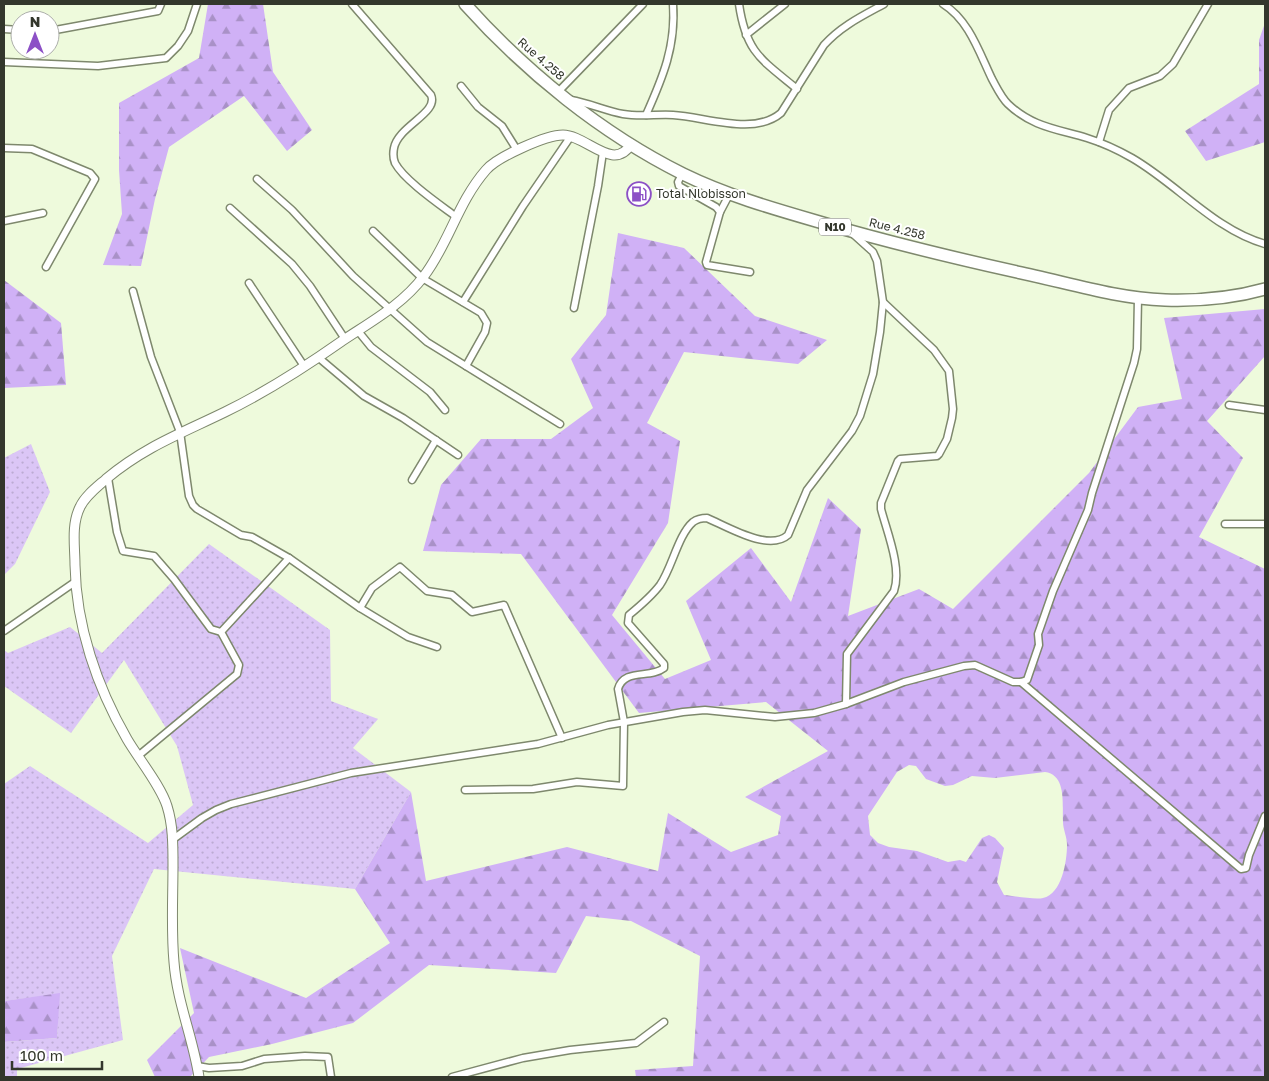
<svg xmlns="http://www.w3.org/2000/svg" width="1269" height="1081" viewBox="0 0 1269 1081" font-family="'Golos Text',sans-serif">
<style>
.grass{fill:url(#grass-dots)}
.forest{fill:url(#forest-firs);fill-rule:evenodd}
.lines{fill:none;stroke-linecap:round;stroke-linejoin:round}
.street-casing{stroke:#7e886d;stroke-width:9}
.secondary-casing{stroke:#7e886d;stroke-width:11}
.highway-casing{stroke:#7e886d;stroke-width:14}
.street{stroke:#fff;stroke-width:6}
.secondary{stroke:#fff;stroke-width:9}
.highway{stroke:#fff;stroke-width:11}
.labels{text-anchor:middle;stroke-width:4;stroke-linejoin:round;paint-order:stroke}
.shield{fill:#fff;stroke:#70736b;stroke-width:1}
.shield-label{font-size:11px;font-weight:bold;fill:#33372c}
.street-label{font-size:12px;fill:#33372c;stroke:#fff}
.poi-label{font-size:12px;fill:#33372c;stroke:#fff;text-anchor:start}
</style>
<defs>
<pattern id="grass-dots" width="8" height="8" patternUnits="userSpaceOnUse" patternTransform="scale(1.25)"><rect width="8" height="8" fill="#dbc6f6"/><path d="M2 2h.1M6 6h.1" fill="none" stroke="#bcabd3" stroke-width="1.8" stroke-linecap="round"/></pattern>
<pattern id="forest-firs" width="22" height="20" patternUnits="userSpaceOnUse" patternTransform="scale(1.25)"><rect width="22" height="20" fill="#d0b1f6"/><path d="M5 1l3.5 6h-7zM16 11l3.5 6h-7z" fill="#a991c7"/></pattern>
</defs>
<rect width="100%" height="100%" fill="#eefadc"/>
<g class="grass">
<path d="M31,444L50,492L15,564L4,575V458Z"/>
<path d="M209,544L330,630L331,701L378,719L353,748L411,792L355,889L154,869L112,956L123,1040L17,1069V1077H4V1042L57,1038L59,994L4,1001V784L30,766L148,843L193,805L177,746L124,660L71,733L4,686V650L8,653L70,627L102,653Z"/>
</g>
<g class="forest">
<path d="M208,4H263L273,72L312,130L287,151L244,96L169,147L155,199L141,266L103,265L122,214L119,170V103L199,58Z"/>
<path d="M1265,23V142L1206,161L1185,131L1259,84V40Z"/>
<path d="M618,233L684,248L755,316L827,340L798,364L684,352L647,423L680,441L668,523L612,615L665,679L711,660L686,601L751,548L791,602L828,498L861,529L848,616L919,589L953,609L1089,473L1138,407L1182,399L1164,318L1265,309V356L1207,421L1243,458L1199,537L1265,569V1077H636L635,1070L693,1066L700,956L631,921L586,916L556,973L429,965L353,1023L272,1044L209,1057L190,1077H155L147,1060L194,1013L180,948L306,998L390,943L355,889L411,792L426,881L567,847L658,871L668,813L731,852L778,835L781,816L745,797L828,751L766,702L639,713L521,554L423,551L441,485L481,439H551L593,408L571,359L606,315ZM909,765L916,766L926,779L945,786L953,785L972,776L995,778L1045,772C1067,775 1062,805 1063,822C1063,829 1067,837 1067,845C1067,861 1062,894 1043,898C1036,900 1013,896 1004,895L997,882L1004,848L995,838L989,835L982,838L966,862L960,860L948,862L917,851L889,847L878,843L870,835L868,816L897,772Z"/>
<path d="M4,280L61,323L66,385L4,388Z"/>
<path d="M60,993L57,1038L4,1042V1001Z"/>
</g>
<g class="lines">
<g class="street-casing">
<g id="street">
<path d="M352,4L431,95C439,113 398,126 394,148C393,153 393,158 395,163C404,180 439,204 455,216"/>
<path d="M739,4C746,53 762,60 797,89"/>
<path d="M943,4C969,20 979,52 992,79C997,88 1001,97 1008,104C1032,127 1057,129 1087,138C1103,143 1118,150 1132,158C1177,184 1215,230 1265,244"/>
<path d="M4,29L20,30"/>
<path d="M50,31L158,11L161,4"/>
<path d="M746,35L785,4"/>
<path d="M4,62L98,66L166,58L178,46L188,31L197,4"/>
<path d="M461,86L478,107L502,126L517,150"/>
<path d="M558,92L643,4"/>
<path d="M571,100C589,103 606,111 623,114C640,117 657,114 673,115C706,117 754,136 781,113L824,45C841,26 862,16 884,4"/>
<path d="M646,115C663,77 676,46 673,4"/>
<path d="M1099,142L1109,110L1129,88L1160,76L1173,64L1208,4"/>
<path d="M4,148L32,149L90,173L95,179L46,267"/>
<path d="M682,174L678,182L679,186L716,207L720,212L706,262L707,265L750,272"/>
<path d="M257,179L292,210L353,276L427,342L560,424"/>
<path d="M230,208L292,264L310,286L345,339"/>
<path d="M720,212L729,195"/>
<path d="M4,221L43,213"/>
<path d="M373,231L422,278L481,313L487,323L485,332L466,366"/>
<path d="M249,283L304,366"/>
<path d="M133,291L151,357L180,432L189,496L193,505L197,509L241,535L252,537L289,558"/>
<path d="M463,302L523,206L571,136"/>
<path d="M574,308L598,186L603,152"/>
<path d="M358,331L371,347L430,392L445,410"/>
<path d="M319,358L364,396L403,418L458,455"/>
<path d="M1229,405L1265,410"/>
<path d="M108,478L117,532L123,551L154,556L174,579L211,629L221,632"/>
<path d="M412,480L436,440"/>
<path d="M1225,524H1265"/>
<path d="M360,608L372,588L400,567L427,591L452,595L472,612L504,605L562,738"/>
<path d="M4,631L75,582"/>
<path d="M1021,682L1241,869L1246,868L1249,855L1265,816"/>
<path d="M846,704L847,654L894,591C902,568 887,532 881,509V503L898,461L900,459L937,456L939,454L947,439L952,418L953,409L949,371L934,350L883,302"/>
<path d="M138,756L237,674L239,665L221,632L289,558L360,608L408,637L437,647"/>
<path d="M465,790L533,789L577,782L623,786L624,722L618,689C624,668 650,679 664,668V664L628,623L629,615C640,606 651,597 660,585C672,568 678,535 693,522C697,519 702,518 707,518C728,527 769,552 788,535L807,490L852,431L860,416L873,374L880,332L883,302L877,261L873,252L853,234"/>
<path d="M172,840L202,818L216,810L231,804L351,773L538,744L608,725L683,712L705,710L775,717L814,713L846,704L904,682L964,666L975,665L1013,682H1021L1027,680L1039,645L1038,634L1053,591L1088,510L1092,493L1134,363L1137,349L1138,298"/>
<path d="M197,1066L209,1068L242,1066L264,1059L305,1056L328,1057L331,1077"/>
<path d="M452,1077L523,1058L570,1050L636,1043L664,1022"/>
</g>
</g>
<g class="secondary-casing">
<path id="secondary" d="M199,1077C193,1038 177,1002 174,962C171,930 173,897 173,865C173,845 173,825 167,806C161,786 138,758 127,739C97,687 76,626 75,565C75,547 71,525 80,507C85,496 97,487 106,479C144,447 182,433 225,412C266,392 305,367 342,341C372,321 402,305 424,276C449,243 458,202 486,170C497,157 546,135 563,135C586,135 614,173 631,144"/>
</g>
<g class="highway-casing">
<path id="highway" d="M465,4C526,72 601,133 683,174C726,195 771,208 816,221C883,241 950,257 1017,272C1066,282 1114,298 1165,300C1198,301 1233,298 1265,289"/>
</g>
<use href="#street" class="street"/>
<use href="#secondary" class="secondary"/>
<use href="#highway" class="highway"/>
</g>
<defs>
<g id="fuel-ring" transform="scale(1.25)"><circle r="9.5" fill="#fff" stroke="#8c50c6" stroke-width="1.5"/><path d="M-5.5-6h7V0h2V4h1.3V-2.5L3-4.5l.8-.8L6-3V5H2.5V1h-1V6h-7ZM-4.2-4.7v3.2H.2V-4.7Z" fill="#8c50c6"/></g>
</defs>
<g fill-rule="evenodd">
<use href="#fuel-ring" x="639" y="194"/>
</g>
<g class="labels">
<rect class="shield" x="819" y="218.5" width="32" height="17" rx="4"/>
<g class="shield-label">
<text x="835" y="231">N10</text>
</g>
<g class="street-label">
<text transform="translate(541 59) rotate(41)" y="4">Rue 4.258</text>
<text transform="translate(897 229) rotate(14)" y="4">Rue 4.258</text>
</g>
<g class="poi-label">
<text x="656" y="198">Total Nlobisson</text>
</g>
</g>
<rect width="1269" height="1081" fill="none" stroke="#33372c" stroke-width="10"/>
<g transform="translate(35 35)"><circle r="24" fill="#ffffff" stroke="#adafab"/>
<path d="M0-4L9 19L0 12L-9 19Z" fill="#8c50c6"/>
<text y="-8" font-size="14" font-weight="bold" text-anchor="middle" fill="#33372c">N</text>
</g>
<path d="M12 1061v8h90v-8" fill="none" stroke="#33372c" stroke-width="2.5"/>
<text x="20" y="1061" font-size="15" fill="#33372c" stroke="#ffffff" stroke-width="4" paint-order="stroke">100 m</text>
</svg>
